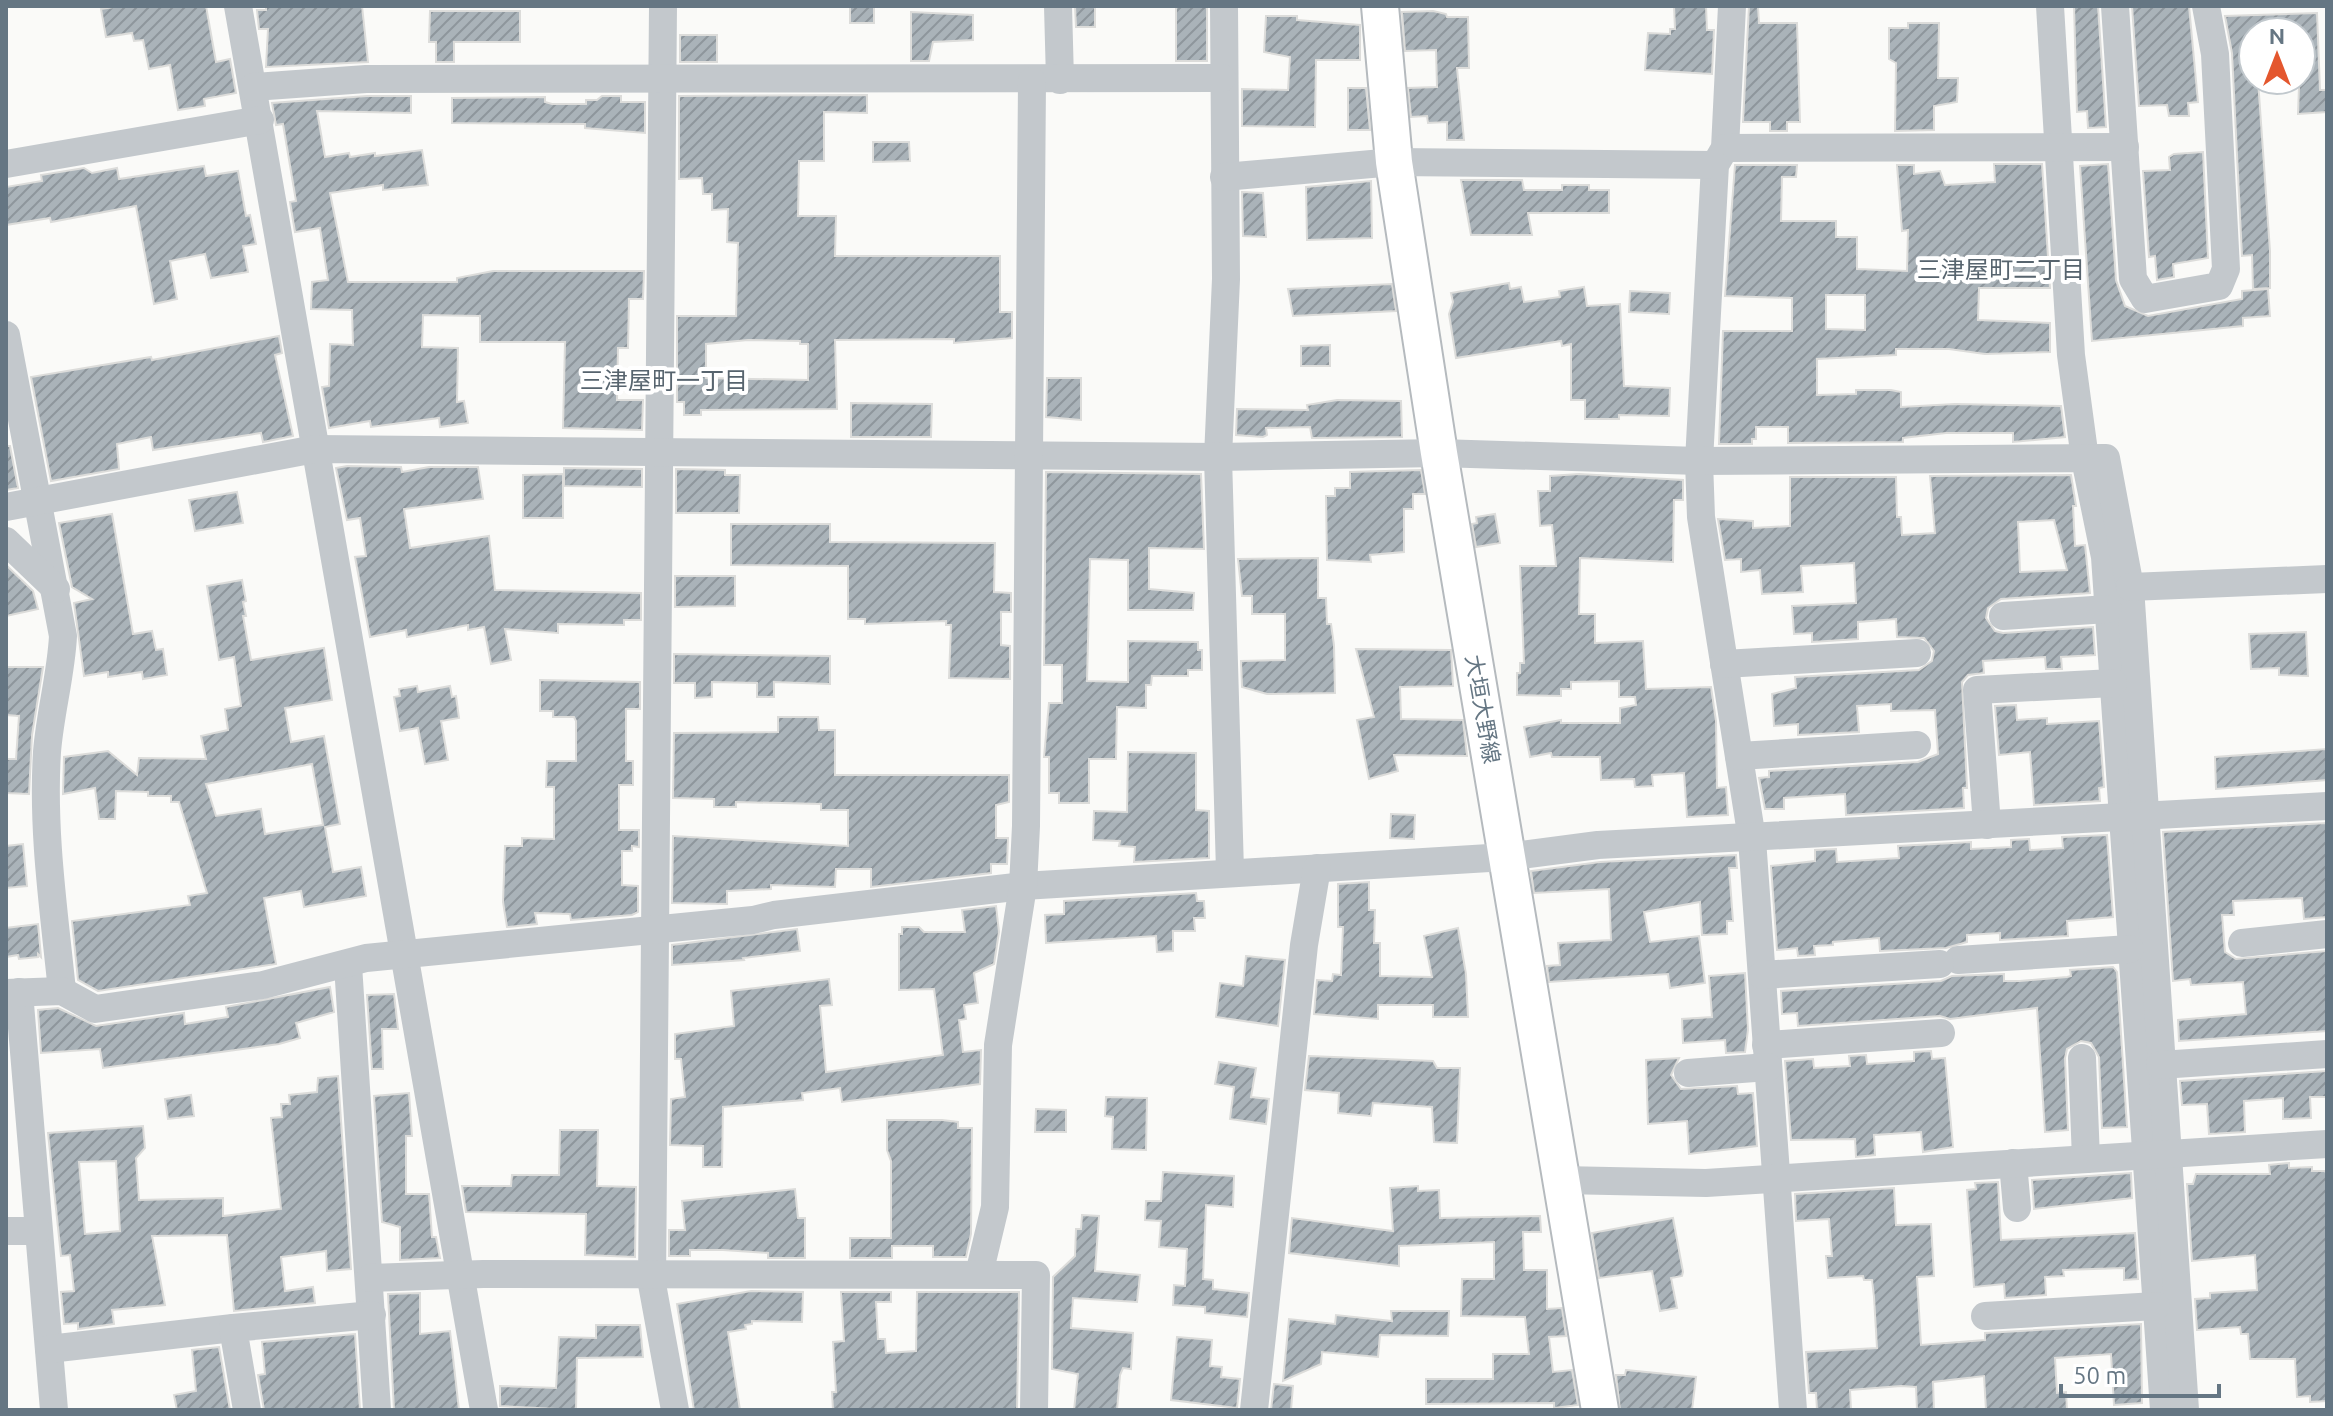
<svg xmlns="http://www.w3.org/2000/svg" width="2333" height="1416" viewBox="0 0 2333 1416" font-family="Ubuntu,'Noto Sans JP',sans-serif">
<style>
.building{fill:url(#building-hatch);stroke:#dcdcda;stroke-width:2;fill-rule:evenodd}
.lines{fill:none;stroke-linecap:round;stroke-linejoin:round}
.major-casing{stroke:#b5babe;stroke-width:40}
.minor{stroke:#c3c8cc;stroke-width:28}
.major{stroke:#fff;stroke-width:36}
.labels{text-anchor:middle;stroke-width:8;stroke-linejoin:round;paint-order:stroke}
.street-label{font-size:22px;fill:#657683;stroke:#fff}
.neighbourhood-label{font-size:24px;fill:#57646e;stroke:#fff}
</style>
<defs>
<pattern id="building-hatch" width="6" height="6" patternUnits="userSpaceOnUse" patternTransform="scale(2)"><rect width="6" height="6" fill="#aab3b9"/><path d="M-1 1l2-2M0 6l6-6M5 7l2-2" fill="none" stroke="#8e969c"/></pattern>
</defs>
<rect width="100%" height="100%" fill="#fafaf8"/>
<g class="building">
<path d="M120,6H206L216,62L230,59L236,93L204,99L205,106L178,110L170,65L149,69L143,40L134,41L132,33L106,37L101,9Z"/>
<path d="M266,6H362L368,62L266,67L268,29H259L257,10H266Z"/>
<rect x="850" y="6" width="24" height="17"/>
<path d="M1075,6H1095V27H1076Z"/>
<rect x="1176" y="6" width="31" height="55"/>
<path d="M1674,6H1706L1707,30H1714L1712,74L1645,70L1648,33L1670,34V29H1675Z"/>
<path d="M1749,6H1758L1759,23H1797L1800,122H1787V131H1770V122H1743Z"/>
<path d="M2074,6H2098L2106,127L2088,128L2087,111L2077,112Z"/>
<path d="M2132,6H2189L2198,102L2188,103L2189,116H2169L2167,105L2139,106Z"/>
<path d="M430,11H520V42H454V62H436V42H429Z"/>
<path d="M1433,11L1446,14L1447,17H1468L1469,68H1457L1464,140H1447V122L1428,123L1427,116L1411,117L1408,88L1437,87L1436,50L1405,51L1402,12Z"/>
<path d="M911,12L973,15V40L933,42L929,61H911Z"/>
<path d="M2317,13L2320,90H2327V112L2298,114L2301,32H2253V80H2258L2270,251V288L2253,289L2252,255L2242,256L2232,53L2225,16Z"/>
<path d="M1266,16H1297V20L1360,25V60H1316L1315,127L1242,126V89L1288,90L1290,57L1264,52Z"/>
<path d="M1908,23H1939L1938,78H1958L1957,102L1934,106V130L1895,131L1896,63L1889,59V28H1908Z"/>
<rect x="680" y="35" width="37" height="27"/>
<path d="M1348,88H1366L1370,130H1348Z"/>
<path d="M867,95V113L824,112V161H799L798,216H836L835,256H1000V312H1012V338L954,343V339L835,340L837,409L701,410V415H684V402H677V316H736L738,243L727,242L728,209L712,210V194H703L702,178L679,179V96ZM748,340L800,341V344H808V380L706,378V344Z"/>
<path d="M367,96H411V113L317,111L325,157L349,153L350,157L375,153V156L422,150L428,185L383,190V185L330,193L348,282H457V278L493,271H644L643,299H629L628,348H618L617,400H643L642,430L563,428L565,342H480V316L423,315L422,347L458,348L457,402L464,401L468,423L440,427L439,418L371,427L370,421L329,428L322,387L329,386L330,344L353,345L352,310L311,309L312,282L328,280L320,228L295,232L290,202L296,201L283,124L276,125L272,103Z"/>
<path d="M602,96H621V102H645V133L585,128V124L452,123V98L545,97V102L552,104H586V100H597Z"/>
<path d="M873,142H909L910,161L873,162Z"/>
<path d="M2203,152L2208,258L2173,264L2174,277L2157,280L2155,256L2149,257L2143,171L2170,170L2169,157L2174,154Z"/>
<path d="M1994,164H2042L2050,288H1979L1978,320L2050,323V352L1985,354L1949,349H1896V355L1817,359V395L1856,394V390H1891L1901,392V407L1955,404L2061,406L2065,437L2013,442V433H1946L1903,438V442L1788,443V427H1756V439H1752V444H1719L1723,331H1792V298L1725,296L1735,165H1797L1796,177H1782L1781,221H1836V237H1857V269L1907,271L1908,230L1902,231L1897,165H1914V174L1940,171L1945,185L1995,182ZM1826,295H1865V330L1826,329Z"/>
<path d="M2108,164L2116,280L2125,306L2148,316L2242,299V291L2268,289L2270,316L2243,318V326L2092,341L2080,166Z"/>
<path d="M204,166L206,176L238,171L246,216L250,215L256,244L243,246L248,272L211,278L205,254L170,261L177,299L154,304L136,206L51,222L50,218L6,225V187L42,181L41,175L84,168L92,173L117,168L119,179Z"/>
<path d="M1461,180H1522L1524,190H1562V185H1589V190H1609V213H1528L1532,235H1471Z"/>
<path d="M1371,181L1372,238L1307,240L1306,187Z"/>
<path d="M1242,192L1263,193L1266,237L1243,236Z"/>
<path d="M1509,283L1510,289L1521,287L1524,302L1560,297L1559,291L1584,287L1587,306L1620,304L1624,386L1670,388L1669,416L1619,415V419H1585V400H1571V344L1562,346L1561,341L1456,358L1449,314L1453,302L1451,293Z"/>
<path d="M1392,284L1396,311L1293,316L1288,289Z"/>
<path d="M1630,291L1670,293L1669,314L1629,312Z"/>
<path d="M279,336L282,353L275,355L293,436L263,442L261,433L153,450L151,437L117,444L119,469L51,481L31,377L151,357L152,360Z"/>
<path d="M1330,345V366H1301V346Z"/>
<path d="M1047,378H1081V420L1046,417Z"/>
<path d="M1337,400L1401,401L1402,437L1312,438L1310,427L1266,428L1267,435L1263,437L1236,435L1237,409L1308,410L1307,405Z"/>
<path d="M851,403L932,404L931,437H851Z"/>
<path d="M6,446H10L18,488L6,490Z"/>
<path d="M347,466L401,467L402,472L429,467H478L483,499L404,509L410,548L489,536L495,590L641,593V620H624V625L558,624V633L505,629L511,660L491,664L484,627L468,630V625L407,637L406,630L370,637L355,557L366,556L360,518L347,520L336,468Z"/>
<path d="M564,468L642,469V487L564,486Z"/>
<path d="M676,469L725,470V475H740L739,513H676Z"/>
<path d="M1421,470L1425,494H1413V509H1404V552L1370,555L1371,562L1327,560L1326,496H1335V488H1350V472Z"/>
<path d="M1046,472L1201,474L1204,549L1149,548V589L1194,593L1193,610H1128V560L1090,559L1087,681L1128,682V641L1198,642V650H1202V670H1188V676H1152L1151,685H1146V708L1117,707L1116,759H1089V803H1059V793H1049V757H1044L1049,703H1062V665H1044Z"/>
<path d="M563,474V518H523V475Z"/>
<path d="M1579,474L1683,480V500H1674L1673,562L1580,558L1579,614H1595V643L1643,641L1646,689L1711,687L1716,721L1717,788L1726,787L1728,815L1687,817L1684,773L1652,775L1653,786L1635,787L1634,779L1601,780L1600,757H1552L1551,753L1530,757L1524,727L1561,720V723H1620V708L1636,705L1635,697H1619V681L1571,682V689H1561V696L1517,695V673H1520V663H1524L1520,566H1556L1552,525L1540,526L1538,491H1550V476Z"/>
<path d="M2071,475L2076,506H2073L2075,546L2085,545L2090,593L2001,599L1988,608L1986,618L1995,631L2003,633L2093,627L2095,655L2061,657L2062,669H2046L2045,657L1983,661L1984,673L1968,675L1962,682L1967,788H1963L1964,808L1846,815L1845,794L1784,798V809H1765L1759,778L1769,777V771L1918,762L1938,754L1935,710L1891,711V704L1857,706L1859,732L1798,735V724L1774,726L1772,694L1796,688L1795,677L1919,670L1932,661L1934,651L1924,638L1897,637L1896,619L1858,622V639L1812,642V633L1794,634L1792,606L1856,603L1854,563L1801,566L1803,592L1762,594L1760,570L1741,572V559L1725,560L1718,519L1753,521V528L1790,526V477H1896L1897,517H1901L1902,535L1935,533L1930,476ZM2054,520L2067,570L2020,572L2018,522Z"/>
<path d="M237,492L243,523L195,531L189,500Z"/>
<path d="M112,514L133,634L152,631L156,650L163,649L167,675L143,679L142,672L108,677V672L84,676L74,603L92,599L72,587L59,523Z"/>
<path d="M1495,514L1500,543L1476,547L1472,524L1477,523L1476,517Z"/>
<path d="M731,524H830V542L995,543L994,592L1011,593V612H1001V645L1010,646V679L949,678L951,625H946V621L865,624V619H848V566L731,565Z"/>
<path d="M1318,558V598H1326L1327,624H1331L1334,645L1335,693L1267,694L1242,687L1241,661L1285,660V614H1252V596H1242L1238,559Z"/>
<path d="M6,565L33,591L38,609L6,616Z"/>
<path d="M675,576H735V606L675,607Z"/>
<path d="M242,580L246,601L243,602L246,616H243L251,660L324,648L332,700L285,708L291,742L324,736L340,824L325,827L333,872L361,867L366,896L304,907L301,891L264,898L276,964L98,991L78,980L72,921L190,905L188,896L207,893L179,802H171V796H148V792L116,791L115,819H99L95,788L63,794L64,757L108,751L137,775L139,758L206,759L201,736L228,730L225,709L241,706L234,657L219,660L207,586ZM312,764L323,825L265,834L261,809L216,816L206,784Z"/>
<path d="M2306,632L2308,676L2279,675V668L2251,669L2249,634Z"/>
<path d="M1356,649L1451,650L1453,686L1400,687L1401,719L1463,720L1467,756L1394,755L1398,771L1369,779L1357,720L1374,717Z"/>
<path d="M674,654L830,656V684L774,682V697H757V683L712,682V697L695,698V683H674Z"/>
<path d="M6,667H43L32,735L29,794L6,793V759H16L19,716L6,715Z"/>
<path d="M540,680L640,682V709H626V761H633V785H619V830H639V847L632,846V851H622V885L638,886V912L632,915L571,920L570,914L535,913L537,924L507,927L503,902L505,846H522V838L554,839V787H546L547,761H576V721L574,717H553V711H540Z"/>
<path d="M417,686L418,692L450,686L452,697L456,696L459,718L441,721L448,760L425,764L418,728L400,731L394,697L400,696L399,689Z"/>
<path d="M2016,705L2017,720L2047,718V724L2099,721L2104,787L2099,788L2100,801L2034,805L2030,752L1999,755L1995,706Z"/>
<path d="M778,717H818L819,730H835V775H1009V802L996,805V838H1008L1007,864H991V873L871,887V869H836L835,887L771,885V889L727,891V904L672,903L673,836L848,846V810H821V804L736,802V807H714V799L673,798L674,733L778,732Z"/>
<path d="M2327,749V780L2216,789L2215,757Z"/>
<path d="M1128,752L1196,753V810L1209,811V858L1134,862L1135,847L1119,846L1120,841L1093,840L1094,811L1127,812Z"/>
<path d="M1391,814L1415,815L1414,839L1390,838Z"/>
<path d="M2327,823V917L2304,919L2302,898L2233,901L2234,915H2222L2225,952L2236,959L2327,951V1031L2179,1041L2178,1020L2246,1014L2243,982L2191,985L2190,979L2173,981L2163,832Z"/>
<path d="M2107,835L2113,917L2067,921L2068,936L2000,940V933L1967,935V942L1946,948L1880,951L1879,938L1833,942V945L1814,946L1815,955L1798,956L1797,948L1777,950L1771,866L1815,861V850L1836,849L1837,862L1899,858L1898,846L1971,842V849L2011,847V840L2029,839L2030,850L2063,848L2062,837Z"/>
<path d="M23,844L27,886L6,888V846Z"/>
<path d="M1736,855L1737,868H1729L1733,921H1727V934L1702,935L1700,902L1644,912L1650,942L1699,936L1705,983L1670,988L1668,974L1549,982L1547,966L1560,965L1558,943L1611,940L1609,889L1534,893L1531,871L1600,862Z"/>
<path d="M1369,882V910H1375L1374,943H1380V976L1432,977L1424,936L1458,928L1466,974L1468,1017H1433V1005H1378V1019L1314,1014L1317,980L1332,981L1333,974L1341,975L1343,927H1338V884Z"/>
<path d="M1196,893L1197,901H1204L1205,918H1194L1195,931H1173V951L1157,952L1156,936L1046,943L1045,915L1064,914V901Z"/>
<path d="M996,906L999,932L994,964L974,973L978,1003L964,1005L966,1019L959,1020L963,1052L981,1050L980,1084L842,1102L840,1088L802,1093L803,1100L723,1107L722,1167H703V1146L670,1145L671,1099L685,1097L681,1059H675V1034L734,1026L731,991L829,979L832,1005L820,1006L826,1072L943,1055L934,989L899,990V934H902V927H919L924,932H965L962,910Z"/>
<path d="M38,924L41,957L38,954V957L19,959L18,955L6,957V928Z"/>
<path d="M797,929L800,951L743,958L744,960L672,965V945Z"/>
<path d="M1246,956L1285,960L1278,1026L1216,1017L1220,983L1243,986Z"/>
<path d="M2113,967L2117,972L2127,1127L2102,1128L2099,1057L2091,1043L2081,1041L2067,1049L2065,1058L2068,1130L2045,1132L2037,1008L1950,1019L1940,1016L1798,1026L1797,1013L1782,1014L1781,991L1941,981L1952,976L2004,974V981H2020L2067,977L2071,976L2070,970Z"/>
<path d="M1745,973L1748,1030L1745,1052L1726,1053L1725,1040L1683,1043L1682,1019L1712,1017L1709,976Z"/>
<path d="M330,987L334,1012L296,1023L300,1038L279,1044L103,1068L100,1049L41,1053L38,1010L58,1008L96,1026L184,1013L185,1024L228,1017L226,1007Z"/>
<path d="M394,994L398,1029H382L383,1069H372L367,995Z"/>
<path d="M1931,1051L1932,1059L1945,1058L1953,1147L1923,1152L1921,1132L1874,1135L1875,1155L1856,1157L1855,1139L1791,1140L1785,1061L1813,1059L1814,1068L1850,1066L1849,1056L1866,1055L1867,1064L1914,1061V1052Z"/>
<path d="M1309,1056L1433,1061L1437,1068H1460L1457,1143L1434,1142L1432,1107L1373,1103L1371,1116L1338,1113L1339,1093L1305,1090Z"/>
<path d="M1679,1058L1671,1075L1681,1089L1737,1086L1738,1094L1753,1093L1757,1146L1689,1154L1687,1121L1648,1124L1646,1060Z"/>
<path d="M1219,1062L1256,1068L1251,1097L1269,1099L1266,1124L1230,1119L1234,1087L1215,1084Z"/>
<path d="M2327,1071V1097H2310L2311,1118L2283,1119V1098L2244,1101L2245,1132L2209,1134L2207,1104L2182,1105L2180,1081Z"/>
<path d="M338,1076L351,1269L327,1271L326,1251L281,1257L285,1291L313,1287L315,1303L234,1311L227,1235L152,1236L165,1305L112,1310L114,1324L78,1329V1323L64,1324L61,1292L74,1291L70,1255L61,1256L48,1133L143,1126L145,1148L136,1158L139,1200L223,1198V1216L281,1209L271,1118L282,1117L281,1104H290L289,1095L317,1092L318,1078ZM116,1161L120,1231L85,1234L79,1162Z"/>
<path d="M409,1093L412,1136H406V1194H429L432,1237H436L440,1258L400,1260V1227L382,1222L374,1096Z"/>
<path d="M191,1095L194,1116L168,1119L165,1099Z"/>
<path d="M1106,1097L1147,1098L1146,1150L1112,1149L1113,1117L1105,1116Z"/>
<path d="M1036,1109L1066,1110V1132H1035Z"/>
<path d="M887,1120H942L958,1122V1128H972L971,1234L966,1257H933V1246H892V1258H850V1238H891V1161L887,1150Z"/>
<path d="M560,1130H598L597,1186L636,1187L635,1257L585,1255L586,1214L466,1212L462,1186H511L512,1175H559Z"/>
<path d="M2289,1163V1168L2312,1167V1171H2325L2327,1175V1401L2310,1402V1396L2297,1397L2295,1359H2250L2248,1334H2241L2240,1327L2197,1330L2195,1299L2210,1298V1293L2257,1290L2255,1255L2192,1261L2187,1184H2193L2196,1174H2270L2269,1165Z"/>
<path d="M1163,1172L1234,1176L1233,1207L1206,1205L1203,1279L1213,1280V1289L1249,1293L1247,1317L1205,1313V1307L1173,1305L1174,1285L1185,1286L1187,1249L1159,1247L1161,1221L1145,1220L1146,1201H1161Z"/>
<path d="M2131,1173L2132,1198L2034,1209L2032,1180Z"/>
<path d="M1998,1182L2001,1240L2135,1233L2138,1279L2124,1280V1268L2063,1270L2064,1276L2045,1277L2046,1295L2005,1298L2004,1284L1974,1287L1967,1190L1976,1189L1975,1183Z"/>
<path d="M1418,1186V1191L1439,1190L1440,1218L1540,1216L1541,1232H1523L1524,1270H1547V1309L1562,1308L1566,1336L1549,1337L1553,1372L1572,1370L1578,1405L1554,1408V1403L1426,1404V1379H1493V1354H1529L1525,1317L1461,1316L1462,1279H1494V1242L1399,1246V1266L1289,1253L1292,1218L1393,1231L1390,1188Z"/>
<path d="M1894,1188L1896,1225L1931,1224L1934,1276L1917,1277L1921,1345L1985,1340V1333L2141,1324L2142,1403L2114,1405L2111,1354L2055,1358L2057,1393L2066,1392L2067,1410H1986L1984,1376L1933,1382L1934,1410H1917L1916,1387L1901,1386L1850,1390L1851,1410H1817L1816,1393H1809L1806,1352L1877,1348L1874,1297L1872,1280H1864L1863,1276L1828,1278L1826,1256H1832L1829,1219L1796,1221L1795,1194Z"/>
<path d="M795,1189L798,1218H805V1258H768V1253L723,1250H690V1256H669V1230H685L682,1201Z"/>
<path d="M1082,1215L1099,1216L1095,1271L1140,1275L1137,1302L1073,1298L1071,1328L1133,1333L1131,1369L1123,1368L1120,1375L1117,1410H1074L1078,1374L1052,1369L1053,1277L1075,1256L1076,1229H1081Z"/>
<path d="M1673,1218L1683,1272L1682,1276L1671,1278L1677,1308L1660,1311L1652,1271L1599,1278L1592,1233Z"/>
<path d="M751,1291L803,1292L802,1322L752,1321V1324L745,1325L746,1329L728,1332L740,1410H694L677,1304Z"/>
<path d="M841,1292H891V1302H876L878,1339H885L886,1353L916,1351L917,1292H1019L1017,1410H833L832,1392H836L833,1342L844,1341Z"/>
<path d="M420,1293V1334L450,1331L459,1410H394L388,1294Z"/>
<path d="M1391,1311H1449L1448,1336L1380,1335L1378,1357L1322,1352L1321,1364L1283,1381L1289,1319L1335,1324L1336,1315L1392,1321Z"/>
<path d="M596,1325H640L643,1357L577,1358L576,1410L500,1406V1386L556,1388L559,1337L596,1338Z"/>
<path d="M355,1334L360,1410H264L258,1375L265,1374L262,1342Z"/>
<path d="M1177,1337L1212,1340L1210,1366L1222,1367L1221,1377L1240,1379L1237,1408L1171,1400Z"/>
<path d="M219,1347L230,1410H177L174,1395L196,1391L192,1350Z"/>
<path d="M1626,1370L1696,1377L1692,1410H1620L1616,1375H1625Z"/>
<path d="M1274,1384L1293,1386L1291,1410H1271Z"/>
</g>
<g class="lines">
<g class="major-casing">
<path id="major" d="M1380,6L1394,162L1439,453L1600,1410"/>
</g>
<g class="minor">
<path d="M238,6L484,1410"/>
<path d="M663,6L652,1284L675,1410"/>
<path d="M1058,6L1060,80"/>
<path d="M1224,6L1226,279L1218,457L1230,871"/>
<path d="M1732,6L1725,148L1715,165L1699,461L1701,517L1752,839L1793,1410"/>
<path d="M2050,6L2071,355L2085,459L2105,557L2164,1410"/>
<path d="M2115,6L2133,279L2145,299L2219,286L2226,269L2215,54L2206,6"/>
<path d="M253,87L366,79L1222,78"/>
<path d="M1725,148L2125,147"/>
<path d="M6,164L260,120"/>
<path d="M1224,177L1394,162L1715,165"/>
<path d="M6,335L63,636C61,675 50,713 47,752C42,832 54,911 62,991"/>
<path d="M6,507L315,449L1218,457L1439,453L1699,461L2106,458L2130,587L2185,1410"/>
<path d="M6,541L56,589"/>
<path d="M2130,587L2327,579"/>
<path d="M2003,616L2108,609"/>
<path d="M1724,664L1917,653"/>
<path d="M1739,756L1917,745"/>
<path d="M1987,825L1977,690L2113,683"/>
<path d="M2242,943L2327,934"/>
<path d="M1958,960L2130,949"/>
<path d="M348,965L377,1410"/>
<path d="M1762,975L1940,964"/>
<path d="M19,992L54,1410"/>
<path d="M6,993L62,991L95,1009L263,985L366,958L753,920L774,915L1023,886L1506,857L1598,845L2327,806"/>
<path d="M1766,1045L1941,1033"/>
<path d="M2082,1058L2086,1159"/>
<path d="M2160,1065L2327,1054"/>
<path d="M1688,1073L1768,1067"/>
<path d="M2013,1163L2017,1208"/>
<path d="M1561,1180L1706,1183L2327,1144"/>
<path d="M6,1231H38"/>
<path d="M979,1274L995,1207L998,1045L1023,886L1026,826L1032,81"/>
<path d="M370,1278L483,1274L1036,1275L1034,1410"/>
<path d="M1988,1316H1985L2156,1306"/>
<path d="M49,1349L233,1328"/>
<path d="M247,1410L233,1328L372,1315"/>
<path d="M1254,1410L1304,945L1317,868"/>
</g>
<use href="#major" class="major"/>
</g>
<g class="labels">
<g class="street-label">
<text transform="translate(1483 709) rotate(80)" y="8">大垣大野線</text>
</g>
<g class="neighbourhood-label">
<text x="2001" y="278">三津屋町二丁目</text>
<text x="664" y="389">三津屋町一丁目</text>
</g>
</g>
<rect width="2333" height="1416" fill="none" stroke="#657683" stroke-width="16"/>
<g transform="translate(2277 56)"><circle r="38" fill="#ffffff" stroke="#c1c8cd" stroke-width="2"/>
<path d="M0-6L14 30L0 20L-14 30Z" fill="#e4572e"/>
<text y="-12" font-size="22" font-weight="bold" text-anchor="middle" fill="#657683">N</text>
</g>
<path d="M2061 1384v12h158v-12" fill="none" stroke="#657683" stroke-width="4"/>
<text x="2073" y="1384" font-size="24" fill="#657683" stroke="#ffffff" stroke-width="6" paint-order="stroke">50 m</text>
</svg>
